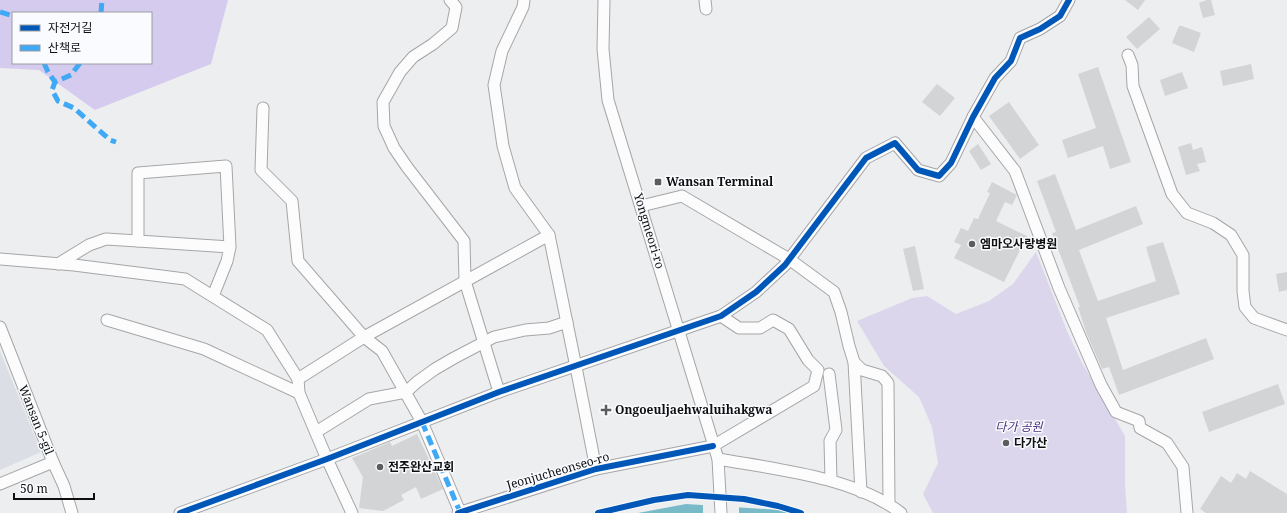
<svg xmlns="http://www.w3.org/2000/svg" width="1287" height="513" viewBox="0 0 1287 513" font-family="'Noto Serif','Noto Sans KR',serif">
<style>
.built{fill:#dbdee4}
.green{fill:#dcd6ed}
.forest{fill:#d5cbef;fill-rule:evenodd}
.water{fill:#79bac8}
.pier{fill:#edeef0}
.building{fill:#d3d4d6}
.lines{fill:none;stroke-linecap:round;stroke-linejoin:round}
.minor-casing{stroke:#a6a6a8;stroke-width:13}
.minor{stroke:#fcfcfd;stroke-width:11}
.quiet{stroke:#3fa9f5;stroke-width:5;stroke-dasharray:10 5;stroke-linecap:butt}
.cycleway-casing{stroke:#f9fbfe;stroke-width:8}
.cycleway{stroke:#0057b8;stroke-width:6}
.poi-dot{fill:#5d5d5e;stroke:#f9fbfe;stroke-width:1.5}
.labels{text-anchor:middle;stroke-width:3;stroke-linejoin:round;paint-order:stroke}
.poi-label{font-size:12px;font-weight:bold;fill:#0f0f10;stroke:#f9fbfe;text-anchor:start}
.street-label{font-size:12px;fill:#0f0f10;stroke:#f9fbfe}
.park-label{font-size:12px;font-style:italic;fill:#4d307a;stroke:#f9fbfe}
</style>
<rect width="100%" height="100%" fill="#edeef0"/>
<path class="built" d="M0,351L41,452L0,470Z"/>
<path class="green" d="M1036,252L1067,331L1082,363L1125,436V483L1127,513H933L923,494L938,463L932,427L919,397L884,366L857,321L912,298L927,296L956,314L989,301L1013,284Z"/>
<path class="forest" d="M0,0H228L211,64L95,110L39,70L0,68ZM13,13H151V63H13Z"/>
<path class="water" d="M686,504L780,510L790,513H638Z"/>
<path class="pier" d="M703,503L739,506V513H703Z"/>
<g class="building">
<path d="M1125,0H1145L1138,10Z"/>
<path d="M1207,0H1211L1215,15L1203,18L1199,3Z"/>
<path d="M1149,17L1160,29L1137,49L1126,37Z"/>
<path d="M1179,26H1182L1201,33L1194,52L1172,43Z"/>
<path d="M1251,64L1254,79L1223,86L1220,71Z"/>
<path d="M1098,67L1131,162L1110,169L1103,146L1068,158L1062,140L1096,128L1078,74Z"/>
<path d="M1182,72L1188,88L1165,96L1160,80Z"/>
<path d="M937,84L955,98L940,116L922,102Z"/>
<path d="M1009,102L1039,145L1020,159L989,116Z"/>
<path d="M1191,143L1193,150L1202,147L1206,162L1197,164L1200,171L1186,175L1178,147Z"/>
<path d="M978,144L991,164L981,170L969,151Z"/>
<path d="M1055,174L1076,230L1136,206L1143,224L1079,250L1098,301L1156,281L1146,247L1163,242L1180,294L1106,318L1123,370L1206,338L1214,359L1119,395L1109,367L1102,369L1086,332L1078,307H1080L1052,233L1056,232L1037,181Z"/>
<path d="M992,182L1017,195L1012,205L1005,202L996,221L1027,236L1004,282L954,258L961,245L954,242L961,228L968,231L974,218L978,219L990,193L987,192Z"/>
<path d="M915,246L924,289L913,291L903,249Z"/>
<path d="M1287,272V290L1279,292L1276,274Z"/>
<path d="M1278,384L1285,404L1209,432L1202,412Z"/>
<path d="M417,434L443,489L421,499L416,487L401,495L404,500L383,511L359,508L363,477L352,458L390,442L392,446Z"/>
<path d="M1250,471L1287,494V513H1206L1200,509L1221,476L1231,483L1237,473L1246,479Z"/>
</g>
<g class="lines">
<g class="minor-casing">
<g id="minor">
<path d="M450,0L456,7L452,28L433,44L413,57L400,72L383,102L384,126L394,148L407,167L464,241L465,281L499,392"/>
<path d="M524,0L523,7L502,51L494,85L503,146L515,188L549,235"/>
<path d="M604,0L603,49L608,100L718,459L721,513"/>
<path d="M705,0L706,9"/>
<path d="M1128,55L1132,65L1133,86L1172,194L1187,213L1213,223L1231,235L1243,255V291L1245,307L1254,318L1287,330"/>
<path d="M263,108L261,170L292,201L298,261L364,337L549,235L576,367L596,469"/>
<path d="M973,117L1015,171L1059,288L1101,385L1116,412L1139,421L1140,428L1167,443L1183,467L1187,513"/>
<path d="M641,206L682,196L789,259L834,292L841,312L849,346L854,362L862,370L882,376L888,383L889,504"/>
<path d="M0,259L74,265L185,279L267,330L298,379L299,393L327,459L352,513"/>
<path d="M58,264L89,245L106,239L138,241"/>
<path d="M213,296L227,261L230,247L226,166L138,173V241L230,247"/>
<path d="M107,320L204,349L299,393"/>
<path d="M0,327L53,462L64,486L72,513"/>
<path d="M854,362L861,492"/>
<path d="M829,374L836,430L830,441L831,480"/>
<path d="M298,379L364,337L382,351L422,422L460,512"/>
<path d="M316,432L369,399L406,392L417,382L435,369L454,358L494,337L525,330L549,328L567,322"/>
<path d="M718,459C775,469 854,477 901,513"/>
<path d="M0,484L53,462"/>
<path d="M180,513L327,459L499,392L721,316L756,292L785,265L866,158L895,143L918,170L939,176L951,163L973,117L995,78L1011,61L1020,38L1040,29L1060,16L1069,0"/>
<path d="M458,513L596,469L713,446L814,386L818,370L808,360L789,329L773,320L760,328H739L721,316"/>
</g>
</g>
<use href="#minor" class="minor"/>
<g class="quiet">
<path d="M0,12L10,15L13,17"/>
<path d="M101,13L102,0"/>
<path d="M44,63L48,72L55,82"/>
<path d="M80,63L71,75L55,82L52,90L58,101L74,108L110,140L116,142"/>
<path d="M422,422L460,512"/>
</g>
<g class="cycleway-casing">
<g id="cycleway">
<path d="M180,513L327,459L499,392L721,316L756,292L785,265L866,158L895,143L918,170L939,176L951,163L973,117L995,78L1011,61L1020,38L1040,29L1060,16L1069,0"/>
<path d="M458,513L596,469L713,446"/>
<path d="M598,513L654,500L688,495L744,499L778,506L801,513"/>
</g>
</g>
<use href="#cycleway" class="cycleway"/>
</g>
<g class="poi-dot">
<rect x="654" y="178" width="8" height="8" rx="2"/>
<circle cx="972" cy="244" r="4"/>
<path d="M604 404h4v4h4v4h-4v4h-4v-4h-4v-4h4z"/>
<circle cx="1006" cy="443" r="4"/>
<circle cx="380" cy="467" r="4"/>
</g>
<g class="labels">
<g class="poi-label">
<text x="666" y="186">Wansan Terminal</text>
<text x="980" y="248">엠마오사랑병원</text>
<text x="615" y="414">Ongoeuljaehwaluihakgwa</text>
<text x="1014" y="447">다가산</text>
<text x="388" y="471">전주완산교회</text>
</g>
<g class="street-label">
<text transform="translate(649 231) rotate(73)" y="4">Yongmeori-ro</text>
<text transform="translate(36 420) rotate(68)" y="4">Wansan 5-gil</text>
<text transform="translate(558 471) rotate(-16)" y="4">Jeonjucheonseo-ro</text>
</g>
<g class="park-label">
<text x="1019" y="431">다가 공원</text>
</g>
</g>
<rect x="12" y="12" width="140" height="52" fill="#f9fbfe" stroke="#9b9d9f"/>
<rect x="20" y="25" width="20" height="6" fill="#0057b8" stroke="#9b9d9f"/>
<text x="48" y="32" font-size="12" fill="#0f0f10">자전거길</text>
<rect x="20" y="45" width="20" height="6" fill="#3fa9f5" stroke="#9b9d9f"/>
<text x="48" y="52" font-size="12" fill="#0f0f10">산책로</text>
<path d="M14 493v6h80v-6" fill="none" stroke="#0f0f10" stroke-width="2"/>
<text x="20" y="493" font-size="12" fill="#0f0f10" stroke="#f9fbfe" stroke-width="3" paint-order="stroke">50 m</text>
</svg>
